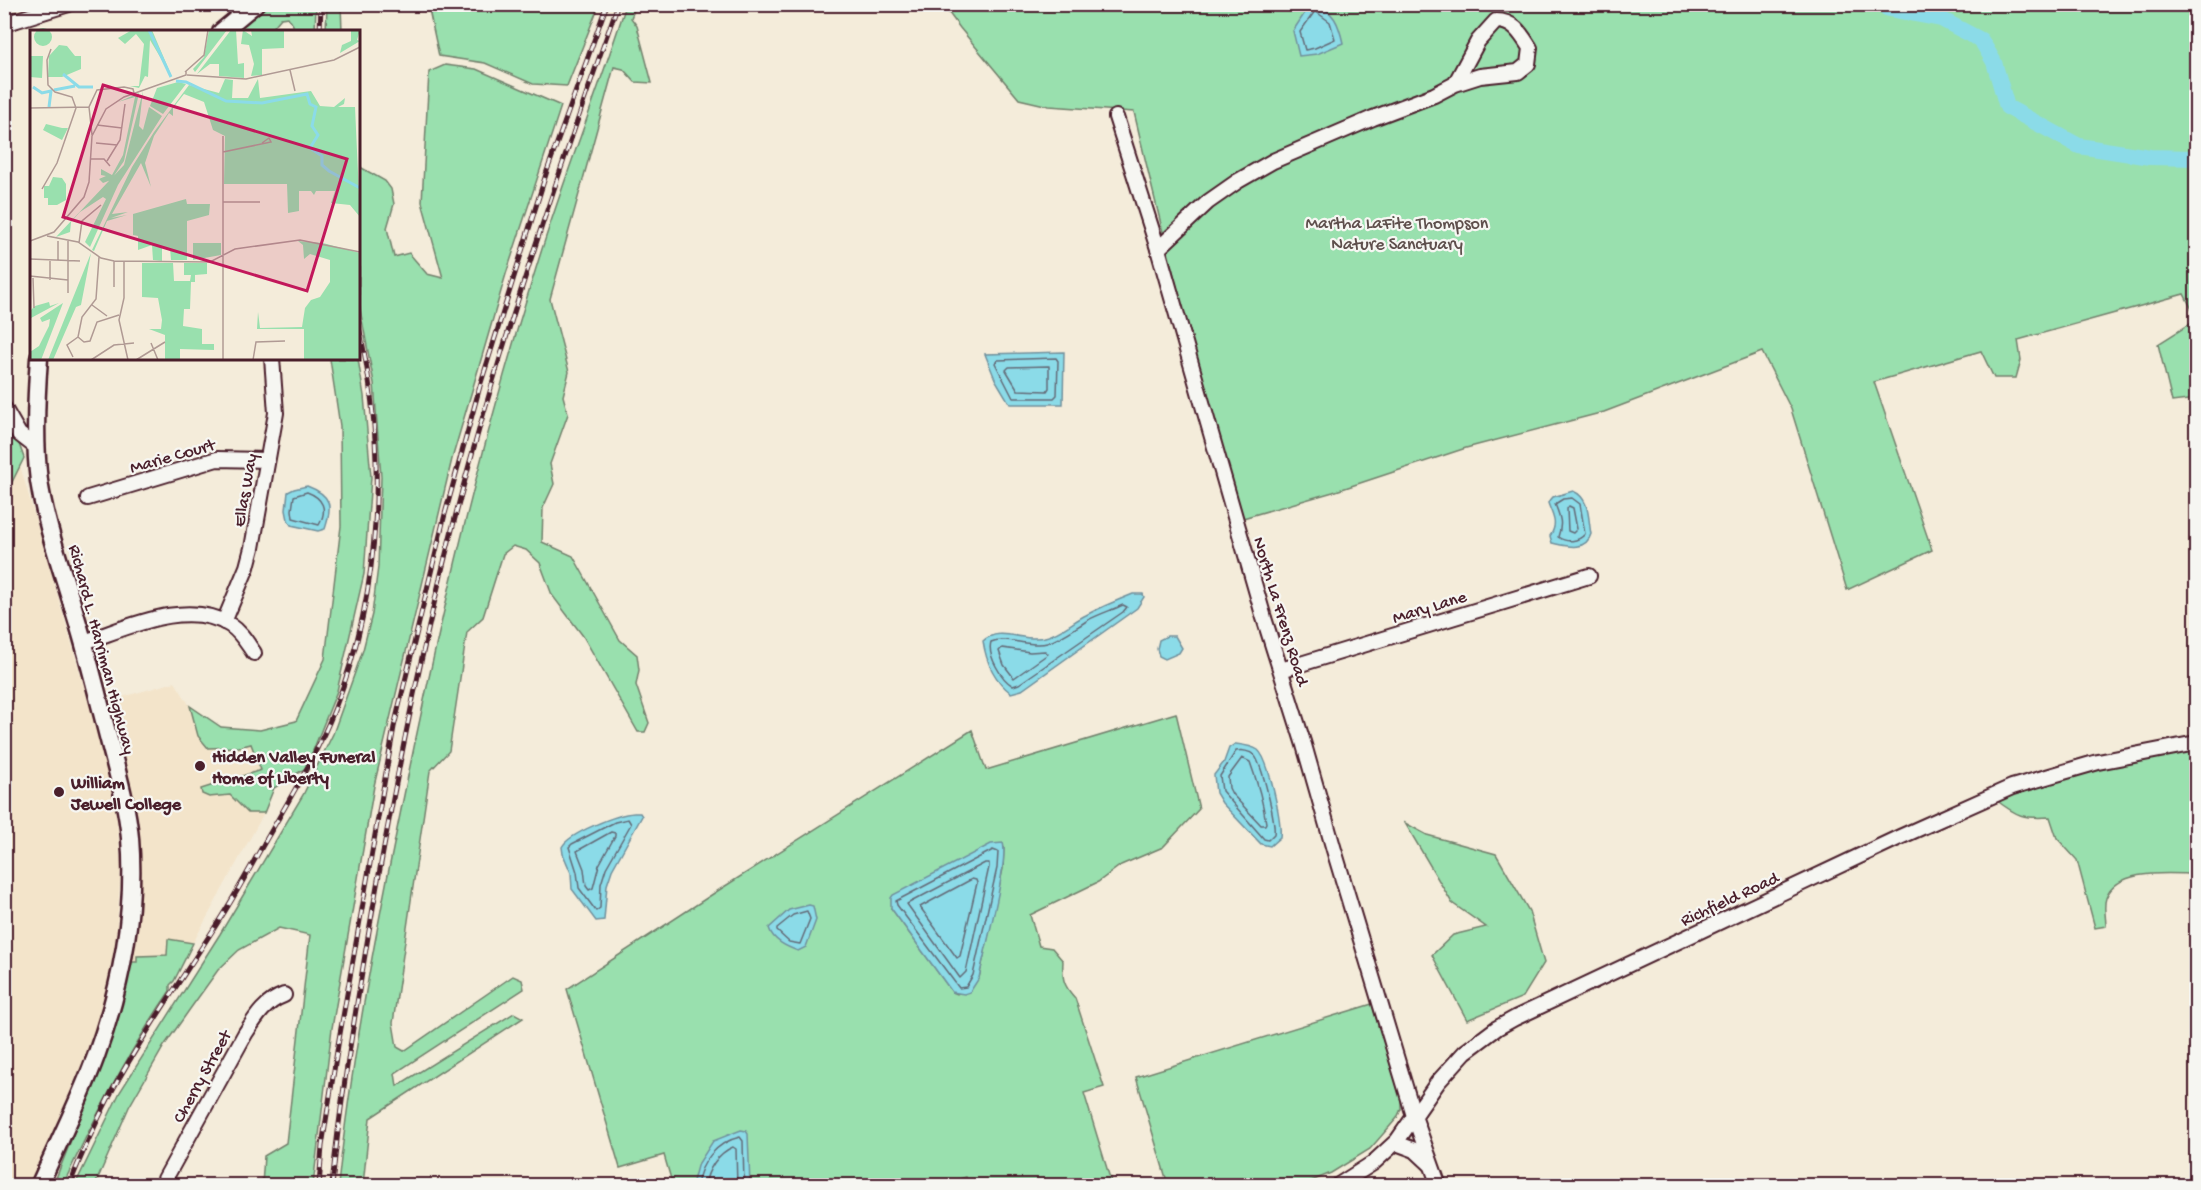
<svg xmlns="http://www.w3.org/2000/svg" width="2201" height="1190" viewBox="0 0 2201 1190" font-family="'Gochi Hand',sans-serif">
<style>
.built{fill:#f3e4ca}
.green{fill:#99e0ae;stroke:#72806c;stroke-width:1.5;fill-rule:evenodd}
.water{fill:#8bdbe8;stroke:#71909c;stroke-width:1.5}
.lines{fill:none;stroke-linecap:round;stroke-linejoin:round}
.shore{stroke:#646a77;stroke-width:1.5}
.river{stroke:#8bdbe8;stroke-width:16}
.minor-casing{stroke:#4a1f2b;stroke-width:18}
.major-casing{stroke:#4a1f2b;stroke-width:21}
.minor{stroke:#f6f6f2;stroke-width:14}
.major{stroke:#f6f6f2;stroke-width:16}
.rail-casing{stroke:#4a1f2b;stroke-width:5}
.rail{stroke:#f6f6f2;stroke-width:3;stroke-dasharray:9;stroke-linecap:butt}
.poi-dot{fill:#4a1f2b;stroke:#f6f6f2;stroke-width:2}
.labels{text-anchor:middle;stroke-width:4.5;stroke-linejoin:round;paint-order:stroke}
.park-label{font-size:18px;fill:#5e4f4c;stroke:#f6f6f2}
.street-label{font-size:18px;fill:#4a1f2b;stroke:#f6f6f2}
.poi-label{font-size:18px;font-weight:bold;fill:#4a1f2b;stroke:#f6f6f2;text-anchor:start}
.inset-river{fill:none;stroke:#8bdbe8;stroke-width:3}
.inset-road{fill:none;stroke:#b09a94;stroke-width:1.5}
.view{fill:#c2185b;fill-opacity:0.15;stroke:#c2185b;stroke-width:3}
.inset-edge{fill:none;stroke:#4a1f2b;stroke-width:3}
</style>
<rect width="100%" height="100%" fill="#f4ecda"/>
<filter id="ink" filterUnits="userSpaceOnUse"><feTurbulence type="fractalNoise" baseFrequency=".0167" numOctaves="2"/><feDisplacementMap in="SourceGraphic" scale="12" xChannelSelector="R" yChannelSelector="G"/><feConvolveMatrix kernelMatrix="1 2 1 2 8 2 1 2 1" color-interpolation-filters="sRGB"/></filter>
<g filter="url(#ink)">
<g class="built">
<path d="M4,410L109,773L116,811L121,866L115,955L96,1033L29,1186L4,1185Z"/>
<path d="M175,682L190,706L198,736L239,747L251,743L261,770L209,797L230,795L248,813H264L193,943L168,940L167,955L137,956V962H131L137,847L107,704L112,700Z"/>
</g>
<g class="green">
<path d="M270,4L316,5L315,31H293V25L288,17L281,18L270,31H236Z"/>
<path d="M327,5H341L342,31H326Z"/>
<path d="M428,5L599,4V5L567,86L533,84L485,63L439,56Z"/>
<path d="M626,5H636L631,18L637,26L652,83L635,82L623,69L614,67L550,299L569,372L563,396L568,414L550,464L554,484L543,508L542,542L573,556L620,640L637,655L639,670L636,685L649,723L645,732H638L583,636L552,595L540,563L526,550L513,546L503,554L483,617L467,632L449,751L430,771L393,1023L397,1047L404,1051L513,976L522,980L524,989L395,1073L397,1086L514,1013L523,1018L370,1118L363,1185H338C352,1057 376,931 402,805C439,624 481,442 537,265C564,177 598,92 626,5Z"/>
<path d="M943,5H2196V317L2184,294L2018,340L2021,360L2016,378H1994L1981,351L1874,382L1932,550L1847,590L1791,409L1762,352L1604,412L1466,448L1333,492L1243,518C1200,384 1166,249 1134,112L1049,106L1019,99L960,28Z"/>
<path d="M445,65L476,69L561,106L506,274L452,459L374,786L332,1028L313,1185H262L264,1156L286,1143L310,935L279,928L239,950L218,970L190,1009L164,1046L129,1107L95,1185H75L120,1092L220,934L303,795L333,734L363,650L372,614L378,567L381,477L374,383L359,304V133L360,167L385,181L391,189L394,204L387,228L394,257L409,253L427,274L443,278L422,202L429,72Z"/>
<path d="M2196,320V399L2172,402L2158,344Z"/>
<path d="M330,359H358L364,396L371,477L364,574L337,691L306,768L274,788L264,813H248L230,795L209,797L202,794L201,789L261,770L251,744L239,747L208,748L198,736L190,706L221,727L260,730L296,721L325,659L341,526L340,426Z"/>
<path d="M4,429L18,441L24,458L10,486L5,476Z"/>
<path d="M1176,713L1199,809L1163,847L1121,865L1098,882L1030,915L1039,946L1052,948L1063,961C1062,978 1063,985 1075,998L1104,1087L1084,1093L1112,1185H969L966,1177L938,1186H673L664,1155L620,1168L567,989L719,890L972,730L986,770ZM1004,848L1003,869L979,978L957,994L952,992L891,908Z"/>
<path d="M2196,750V874C2170,874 2118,867 2106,898C2103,906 2106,918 2106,926L2095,928L2077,860L2057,838L2050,817C2023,819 2017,816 1996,800L2064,776L2143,759Z"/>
<path d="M1405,823L1427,835L1496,854L1529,911L1544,963L1523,997L1467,1020L1432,955L1453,935L1486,927L1452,903Z"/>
<path d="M168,939L193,943L174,981L170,985V991C128,1052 94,1118 63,1185L53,1186L110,1041L128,965L131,962H137V956L167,955Z"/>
<path d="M1372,1004L1401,1099V1109L1397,1118L1370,1149L1331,1173L1314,1180L1298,1186L1168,1185L1136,1077Z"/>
</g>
<g class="water">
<path d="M1314,5C1334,9 1339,25 1343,43L1317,54L1299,56L1293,31L1308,8Z"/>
<path d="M1064,352L1063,404H1010L995,379L985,354Z"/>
<path d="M307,486C331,495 333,505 325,529L318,531L291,525L288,520L286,510L288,492L294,489Z"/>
<path d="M1573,491C1590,498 1588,518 1591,534C1586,552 1566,546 1552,543L1550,536C1559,523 1552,515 1548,503L1553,497Z"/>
<path d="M1133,594H1143L1144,597L1137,608L1022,690L1011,693C994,680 986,662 983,641C1000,625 1024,643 1045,637C1061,633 1072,622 1086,615C1101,607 1118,600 1133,594Z"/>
<path d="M1167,636H1175L1182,648L1179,653L1165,659L1159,656L1157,649L1159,640Z"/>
<path d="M1235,744C1243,745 1252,746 1258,750C1269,759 1282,823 1280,837L1270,846L1261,844L1222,803L1216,793L1214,775L1224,762L1229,748Z"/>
<path d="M634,813H640L642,816L612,870L607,885L604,920L596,921L572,889L571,873L563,854L562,847C569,833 618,814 634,813Z"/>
<path d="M1003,843C1009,862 984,953 979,978L970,992L964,994L952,992L891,908V898L893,895L991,844Z"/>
<path d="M809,905L813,906L816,920L806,947L798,951C787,947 773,941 769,928L789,910Z"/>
<path d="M741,1130L746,1131L748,1134L750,1185H692L697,1166L713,1141Z"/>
</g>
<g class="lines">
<g class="shore">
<path d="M1315,11L1330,22L1335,39L1315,48L1305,50L1300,32Z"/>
<path d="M1056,358L1058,361L1057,395L1054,398H1013L995,363L998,360Z"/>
<path d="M1049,366V388L1047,391L1018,390L1006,370L1009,367Z"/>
<path d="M307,492C323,498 328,509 319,525L293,518L292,510L294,496Z"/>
<path d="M1572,498L1580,504L1585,534C1578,542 1567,543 1558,537C1563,523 1560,517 1555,504L1563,499Z"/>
<path d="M1569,506L1573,508L1577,529L1573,533L1568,531L1567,509Z"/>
<path d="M1123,605L1127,607L1123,612L1019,684L1013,686C1001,679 987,655 991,642C1005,635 1030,648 1047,643C1063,638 1075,628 1088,620C1099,614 1112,610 1123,605Z"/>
<path d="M1002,648L1030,652L1045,651L1048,654L1014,678L1004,665L999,651Z"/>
<path d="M1236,751C1242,750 1250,751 1254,755C1262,763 1276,822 1274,834L1268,840L1264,839L1222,791L1220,776Z"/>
<path d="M1242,758L1250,762C1257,781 1263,802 1266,823L1265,825H1261L1232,794L1229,788L1228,777Z"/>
<path d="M628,819L631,824L606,868L601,884L600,908L596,911L579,888L577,872L569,847L572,844L615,822Z"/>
<path d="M611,832L615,833V836L599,865L593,888L589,890L586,886L584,869L577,851Z"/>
<path d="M993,850L998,852L997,868L973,975L966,987L959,988L897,905L896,901Z"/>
<path d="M985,863H989V867L966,972L960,978L907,904Z"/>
<path d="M972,879L976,880L977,883L960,956L957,958L920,907Z"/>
<path d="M807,911L810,919L800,944L789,942L777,931V928L793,915Z"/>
<path d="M697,1186C700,1162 717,1142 740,1137L743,1141L744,1186"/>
<path d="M705,1186C707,1170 718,1153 733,1147L736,1149L737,1186"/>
</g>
<path class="river" d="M1879,4L1889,9L1941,19L1981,40L1994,62L2007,107L2079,146L2150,157L2196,158"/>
<g class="minor-casing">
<g id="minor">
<path d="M4,24L69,4"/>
<path d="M1116,117L1158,249L1264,618L1304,745L1334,850L1414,1116L1439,1186"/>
<path d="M1158,249L1208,202L1238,181L1273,161L1373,118L1434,95L1455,84L1480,76L1518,72L1528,64L1530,48C1521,34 1514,21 1496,21L1478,41L1455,84"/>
<path d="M4,408L19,434L37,448"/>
<path d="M88,498L217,459L267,460"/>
<path d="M224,622L247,567L252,548L276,413L272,358"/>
<path d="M84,642C127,628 187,598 230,625C241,632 247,643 254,653"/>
<path d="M1281,670L1589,576"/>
<path d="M1396,1143L1415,1150L1430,1164"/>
<path d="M164,1186L165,1179L245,1034C256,1017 265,1002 284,995"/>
<path d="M1337,1186L1373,1163L1397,1141L1438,1082L1465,1052L1497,1028L1515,1018L1900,837L2012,787L2098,762L2196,743"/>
</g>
</g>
<g class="major-casing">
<g id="major">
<path d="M221,32L255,4"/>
<path d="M39,358C36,398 34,441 39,481C46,527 63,572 76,617C89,659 99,702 110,744C118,775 127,806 130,838C136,912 121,987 96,1056C80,1100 58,1143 39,1186"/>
</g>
</g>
<use href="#minor" class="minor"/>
<use href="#major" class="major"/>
<g class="rail-casing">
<g id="rail">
<path d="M320,32L321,4"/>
<path d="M69,1186C82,1153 96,1122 112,1091C144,1032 184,976 220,919C238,891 253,862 270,833C293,793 318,752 335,708C383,588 387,448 358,323"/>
<path d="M319,1186L322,1146L338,1045L394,727L445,514L480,386L547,171L607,4"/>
<path d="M332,1186C340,1101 355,1015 369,931C396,774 427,618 469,465C512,309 564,157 618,4"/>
</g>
</g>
<use href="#rail" class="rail"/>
</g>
</g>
<g class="poi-dot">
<circle cx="200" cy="766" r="6"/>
<circle cx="59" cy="792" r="6"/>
</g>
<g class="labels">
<g class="park-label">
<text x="1397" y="228">Martha LaFite Thompson<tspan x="1397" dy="21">Nature Sanctuary</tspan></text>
</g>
<g class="street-label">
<text transform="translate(172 455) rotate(-16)" y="6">Marie Court</text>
<text transform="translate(244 490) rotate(-80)" y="6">Ellas Way</text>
<text transform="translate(1429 606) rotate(-17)" y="6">Mary Lane</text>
<text transform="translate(1282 611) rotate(73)" y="6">North La Frenz Road</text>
<text transform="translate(103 649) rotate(75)" y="6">Richard L. Harriman Highway</text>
<text transform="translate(1729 898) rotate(-25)" y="6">Richfield Road</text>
<text transform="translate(201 1076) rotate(-61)" y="6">Cherry Street</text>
</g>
<g class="poi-label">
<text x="212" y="762">Hidden Valley Funeral<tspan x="212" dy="21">Home of Liberty</tspan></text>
<text x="71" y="788">William<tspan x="71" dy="21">Jewell College</tspan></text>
</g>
</g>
<g transform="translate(30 30)">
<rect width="330" height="330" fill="#f4ecda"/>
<path d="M4 7a9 9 0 1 1 18 0a9 9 0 1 1-18 0ZM102,0H122L142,47L120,10L118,47L115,46L109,58L100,56H109L114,14L106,4L95,14L88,8ZM179,0H197L165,42L163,39L174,27ZM201,0H206L208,34L214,33V48L189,46V34H180L167,44ZM213,0L222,6L221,0H254V18L232,19V45L221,46L224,34L219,15L211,14ZM321,0H330L327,10L330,11L310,23L312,15L321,11ZM29,15L37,16L45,26H51V39L32,47H18L19,26ZM0,26H13L12,48L0,47ZM195,49L203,50L202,68H218L228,49L230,68L281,61L290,76L304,77L315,68L314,74L308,77H325L330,187L320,175L301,173L305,161H286L284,165L281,161H269V181L258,183L257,154H194L195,106L183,100L174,72L154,64L143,78V86L139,83L124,106L115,133L121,157L111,133L82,184L98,182L81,188L97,185L77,191L64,221L62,220L102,137L124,102L159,55L189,63ZM148,52L156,54L133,84L120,76L127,58ZM113,61L109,96L113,100L119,77L132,86L88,155L60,217L55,212L76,169L73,167L50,182L41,192L40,202L26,207L94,135ZM109,63L94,131L81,150L73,153L69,149L76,146L71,145V139L82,145L93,125L105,67L88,72ZM16,94L32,98H38L32,110L13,100ZM23,147L32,148L36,154V170L27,175H18V168H14V156H19ZM156,169L157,174H180L179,185L157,191V230H141L140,218H132V231L123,230L122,215L108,220V206L103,205V184ZM268,211L293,213L330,223V330H274V299H227L228,282L230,298L272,297L275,278L281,270L290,267L300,252V230L280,224L274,229L273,215ZM163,213H191V225L163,230ZM61,223L51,275L46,277L23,330H18ZM112,233H143L144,251H160L161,245H154V233H177V244L165,245V252H161L160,279H154L153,296L172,299V314H184V320L150,319V330H135V305L119,299H131L132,290L128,268L112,267ZM19,272L20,276L29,273L1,288L0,281L5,276ZM33,273L11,330H0V322L9,316L19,296L20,289L12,292L10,288Z" fill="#99e0ae"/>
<path class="inset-river" d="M119,0L141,47M33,44L49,57H63M146,51L156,52L196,71L232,73L277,64L280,74L286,77L282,96L288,105L280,118L292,126V135L299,141L330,158M3,57L12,63L21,61L19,77M24,60L45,56"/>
<path class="inset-road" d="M260,40L265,61M155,42L174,25L178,0M157,45L216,49L304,30L330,17M0,78L59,77M67,95L92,98M62,105L59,77L67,60L94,57L103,59L104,63M66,113L87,115M193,122L241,112L239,108L232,113M61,129H74L80,136M77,131L90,110L95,74M12,159L27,133L46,78L42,67L25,62L18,55L17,30L21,19M193,172H230M17,206L48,212L71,228L84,231L180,232L205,219L270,210L330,222M0,211L24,202L54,167L59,152L62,106L76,79L94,67L156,45V41M28,211V231M38,211V263M49,213L52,191L71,175M69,227L66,269L52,287L48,307L54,312L60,311L67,292L89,285M0,229L50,231M84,231V257M94,231V268L89,290L98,330M0,246L38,250M3,248L4,278M20,250V231M62,275L77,286M121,313L128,330M43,327L37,315L48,307M61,330L84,315L104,313M106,330L135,312M193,330V106M223,330L226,312L255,311"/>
<path class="view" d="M73,55L317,129L277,261L33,187Z"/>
<rect width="330" height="330" class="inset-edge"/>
</g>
<rect width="2201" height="1190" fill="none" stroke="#f6f6f2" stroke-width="24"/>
<rect x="12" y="12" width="2177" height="1166" fill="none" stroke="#4a1f2b" stroke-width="2" filter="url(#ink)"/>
</svg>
